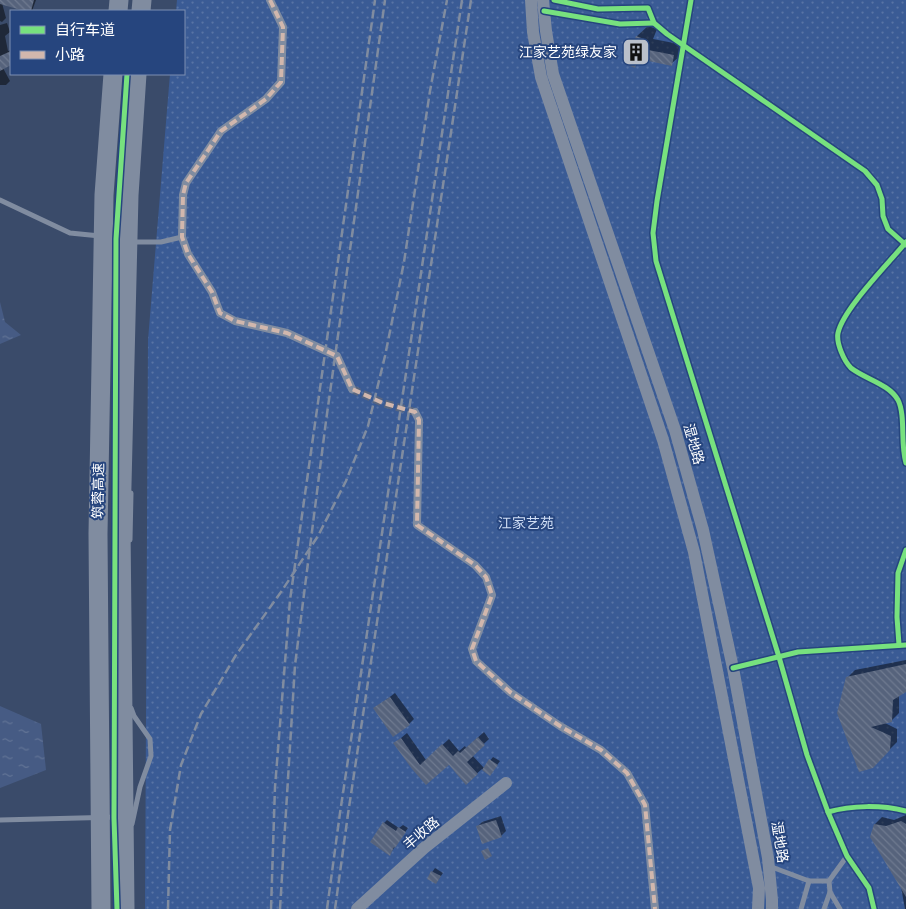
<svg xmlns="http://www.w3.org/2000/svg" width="906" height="909" viewBox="0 0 906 909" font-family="Overpass,'Noto Sans SC',sans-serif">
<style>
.grass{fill:url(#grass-dots)}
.water{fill:url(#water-ripples)}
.shadow{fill:#0007}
.building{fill:url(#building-back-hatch)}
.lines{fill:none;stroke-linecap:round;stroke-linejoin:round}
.pedestrian-tunnel{stroke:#586680;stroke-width:8;stroke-dasharray:8 4;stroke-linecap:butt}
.service{stroke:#808ca0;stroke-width:5}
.pedestrian{stroke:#808ca0;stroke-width:8}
.tertiary{stroke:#808ca0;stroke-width:12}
.motorway{stroke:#808ca0;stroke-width:19}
.rail{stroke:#808ca0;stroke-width:2.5;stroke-dasharray:9 4;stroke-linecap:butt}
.motorway-bridge{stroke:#808ca0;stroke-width:19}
.quiet{stroke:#d1b7ad;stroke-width:4;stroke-dasharray:8 4;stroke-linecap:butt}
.cycleway-casing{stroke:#26457e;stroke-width:8}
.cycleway{stroke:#77e17e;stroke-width:5}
.labels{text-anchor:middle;stroke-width:4;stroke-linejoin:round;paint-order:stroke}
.poi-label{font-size:14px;fill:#fff;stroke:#26457e;text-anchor:end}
.street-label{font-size:14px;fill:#fff;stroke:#26457e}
.park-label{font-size:14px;fill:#cfddf4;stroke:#26457e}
</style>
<defs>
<pattern id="grass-dots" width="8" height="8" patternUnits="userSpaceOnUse" patternTransform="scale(1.25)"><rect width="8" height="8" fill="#3a5b95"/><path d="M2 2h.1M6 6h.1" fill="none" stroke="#5874a5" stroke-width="1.8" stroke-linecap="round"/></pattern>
<pattern id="water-ripples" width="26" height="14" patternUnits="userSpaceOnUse" patternTransform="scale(1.25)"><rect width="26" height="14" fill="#465b84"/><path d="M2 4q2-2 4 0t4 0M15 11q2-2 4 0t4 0" fill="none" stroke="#627496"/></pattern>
<pattern id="building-back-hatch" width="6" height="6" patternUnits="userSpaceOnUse" patternTransform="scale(1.25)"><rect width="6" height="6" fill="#56637c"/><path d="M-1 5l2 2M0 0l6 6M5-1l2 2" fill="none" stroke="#6f7a90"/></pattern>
</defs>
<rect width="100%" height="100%" fill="#3a4b6a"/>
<path class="grass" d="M177,0H906V909H145L148,340L170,74H184V11H176Z"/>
<g class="water">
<path d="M0,302L5,322L21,335L0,344Z"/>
<path d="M0,706L41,724L46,770L0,788Z"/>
</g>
<g class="shadow">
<path d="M0,0H36L32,11H22L23,9L2,3L6,18L2,22L0,21Z"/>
<path d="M7,23L10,32L5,36L8,51L11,50V64L3,68L10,81L6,85H0V25Z"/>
<path d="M648,26L657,29L653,39L684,45L682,54L671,64L643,59L635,67L626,63L637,36Z"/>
<path d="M906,660V690L899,694V713L892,720L883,722L897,729V742L872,767L847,678L855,670Z"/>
<path d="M395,693L414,719L409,724L374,709Z"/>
<path d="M484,732L489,739L472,755L484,768L493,757L500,761L490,775L482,769L466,783L449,763L427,783L395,743L407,733L426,760L449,739L459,751L465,746L466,748Z"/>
<path d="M906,815V909H905L901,887L871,837L875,824L882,817L894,820Z"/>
<path d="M501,816L506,831L501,836L477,827L482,822Z"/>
<path d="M387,820L399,828L403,825L408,828L390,854L384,823Z"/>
<path d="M435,868L443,873L436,883L428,878Z"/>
</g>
<g class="building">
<path d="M0,0H34L31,11H21V10L0,4Z"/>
<path d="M636,36L647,40L643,49L674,55L672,66L639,59L635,68L625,64Z"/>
<path d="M11,51V65L0,71V56Z"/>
<path d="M906,664V692L893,700L892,722L871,727L891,736L890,750L873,768L859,772L837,713L846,677Z"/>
<path d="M390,697L410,725L393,737L373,708Z"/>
<path d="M478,737L485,745L467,762L478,774L466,785L449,765L426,785L412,769L393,743L401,738L420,765L442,744L453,756L458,751L460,753Z"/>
<path d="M489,759L498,765L490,776L482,770Z"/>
<path d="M496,820L502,837L482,844L476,826Z"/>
<path d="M901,821L906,824V897L870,837L874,824L886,826Z"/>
<path d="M383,822L396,831L398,827L406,832L395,848L394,847L390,856L370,842Z"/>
<path d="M488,848L492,856L485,860L481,851Z"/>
<path d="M431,871L441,876L436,884L427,879Z"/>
</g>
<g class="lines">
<path class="pedestrian-tunnel" d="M352,389L383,403L415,412"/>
<g class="service">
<path d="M0,200L70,233L100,236"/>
<path d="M133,242H161L182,237"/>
<path d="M130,540L131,493"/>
<path d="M131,708L134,716L150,739L151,756L140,787L132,824"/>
<path d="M0,820L119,817"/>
<path d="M769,866L809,881H829L830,892L840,909"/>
<path d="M829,881L847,856"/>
<path d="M801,909L809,881"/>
<path d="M824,909L830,892"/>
</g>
<g class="pedestrian">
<path d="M270,0L283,27L281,82L266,99L221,131L186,183L183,195L182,237L188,254L212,292L220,313L235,321L287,333L337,356L352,389"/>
<path d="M415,412L419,420L417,525L475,565L486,577L492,595L472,649L476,661L510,692L560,726L601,750L627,773L645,805L655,909"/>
</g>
<g class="tertiary">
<path d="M531,0L533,32L541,77L663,440L694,552L759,888L758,909"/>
<path d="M543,0L546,31L553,74L675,430L703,530L733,668L768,858L772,900V909"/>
<path d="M357,909L424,848L506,783"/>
</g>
<g class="motorway">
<path d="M118,11L119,0"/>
<path d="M141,11L142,0"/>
</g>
<g class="rail">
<path d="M168,909L170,830L181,765L201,714L236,655L281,592L318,536L346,481L368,426L385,356L404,262L430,91L447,0"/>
<path d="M271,909L275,787L290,600L375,0"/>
<path d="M280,909L295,665L326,421L385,0"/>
<path d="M327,909L340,813L462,0"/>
<path d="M335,909L348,814L471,0"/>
</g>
<g class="motorway-bridge">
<path d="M101,909L98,534L104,195L113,74"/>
<path d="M125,909L121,526L129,195L137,74"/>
</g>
<path class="quiet" d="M270,0L283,27L281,82L266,99L221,131L186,183L183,195L182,237L188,254L212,292L220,313L235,321L287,333L337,356L352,389L383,403L415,412L419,420L417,525L475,565L486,577L492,595L472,649L476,661L510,692L560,726L601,750L627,773L645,805L655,909"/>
<g class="cycleway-casing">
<g id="cycleway">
<path d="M554,0L598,9L648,8L654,23L667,34L865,171L877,185L882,199L883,216L888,229L906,245"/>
<path d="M691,0L657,201L653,233L656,261L779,657L807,755L828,812L847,856L869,888L874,909"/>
<path d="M544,11L620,24L654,23"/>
<path d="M906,242C889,263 843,309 838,333C836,343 844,361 851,368C865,379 889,384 898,400C906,416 900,444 906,463"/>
<path d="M899,645L897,617L898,573L906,550"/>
<path d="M733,668L798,652L906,645"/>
<path d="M828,812C852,805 882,805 906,811"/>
<path d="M117,909L114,818L116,239L127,74"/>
</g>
</g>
<use href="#cycleway" class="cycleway"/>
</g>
<defs>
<g id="building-square" transform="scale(1.4375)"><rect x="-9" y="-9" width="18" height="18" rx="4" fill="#bac0cb" stroke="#26457e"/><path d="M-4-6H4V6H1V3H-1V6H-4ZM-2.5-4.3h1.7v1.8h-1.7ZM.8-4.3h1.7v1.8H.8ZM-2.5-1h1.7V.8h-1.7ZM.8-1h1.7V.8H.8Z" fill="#111"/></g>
</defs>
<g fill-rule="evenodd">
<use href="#building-square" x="636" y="52"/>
</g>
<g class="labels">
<g class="poi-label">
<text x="617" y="57">江家艺苑绿友家</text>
</g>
<g class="street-label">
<text transform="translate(694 444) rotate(74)" y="5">湿地路</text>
<text transform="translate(98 491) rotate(-89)" y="5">筑蓉高速</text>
<text transform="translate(421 833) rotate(-40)" y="5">丰收路</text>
<text transform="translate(780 842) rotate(81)" y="5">湿地路</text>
</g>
<g class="park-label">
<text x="526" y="528">江家艺苑</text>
</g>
</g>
<rect x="10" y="10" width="175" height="65" fill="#26457e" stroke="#7d8fb2"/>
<rect x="20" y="26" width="25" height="8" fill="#77e17e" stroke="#7d8fb2"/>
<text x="55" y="35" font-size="15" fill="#ffffff">自行车道</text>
<rect x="20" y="51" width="25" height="8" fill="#d1b7ad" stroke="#7d8fb2"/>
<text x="55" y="60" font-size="15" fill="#ffffff">小路</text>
</svg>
